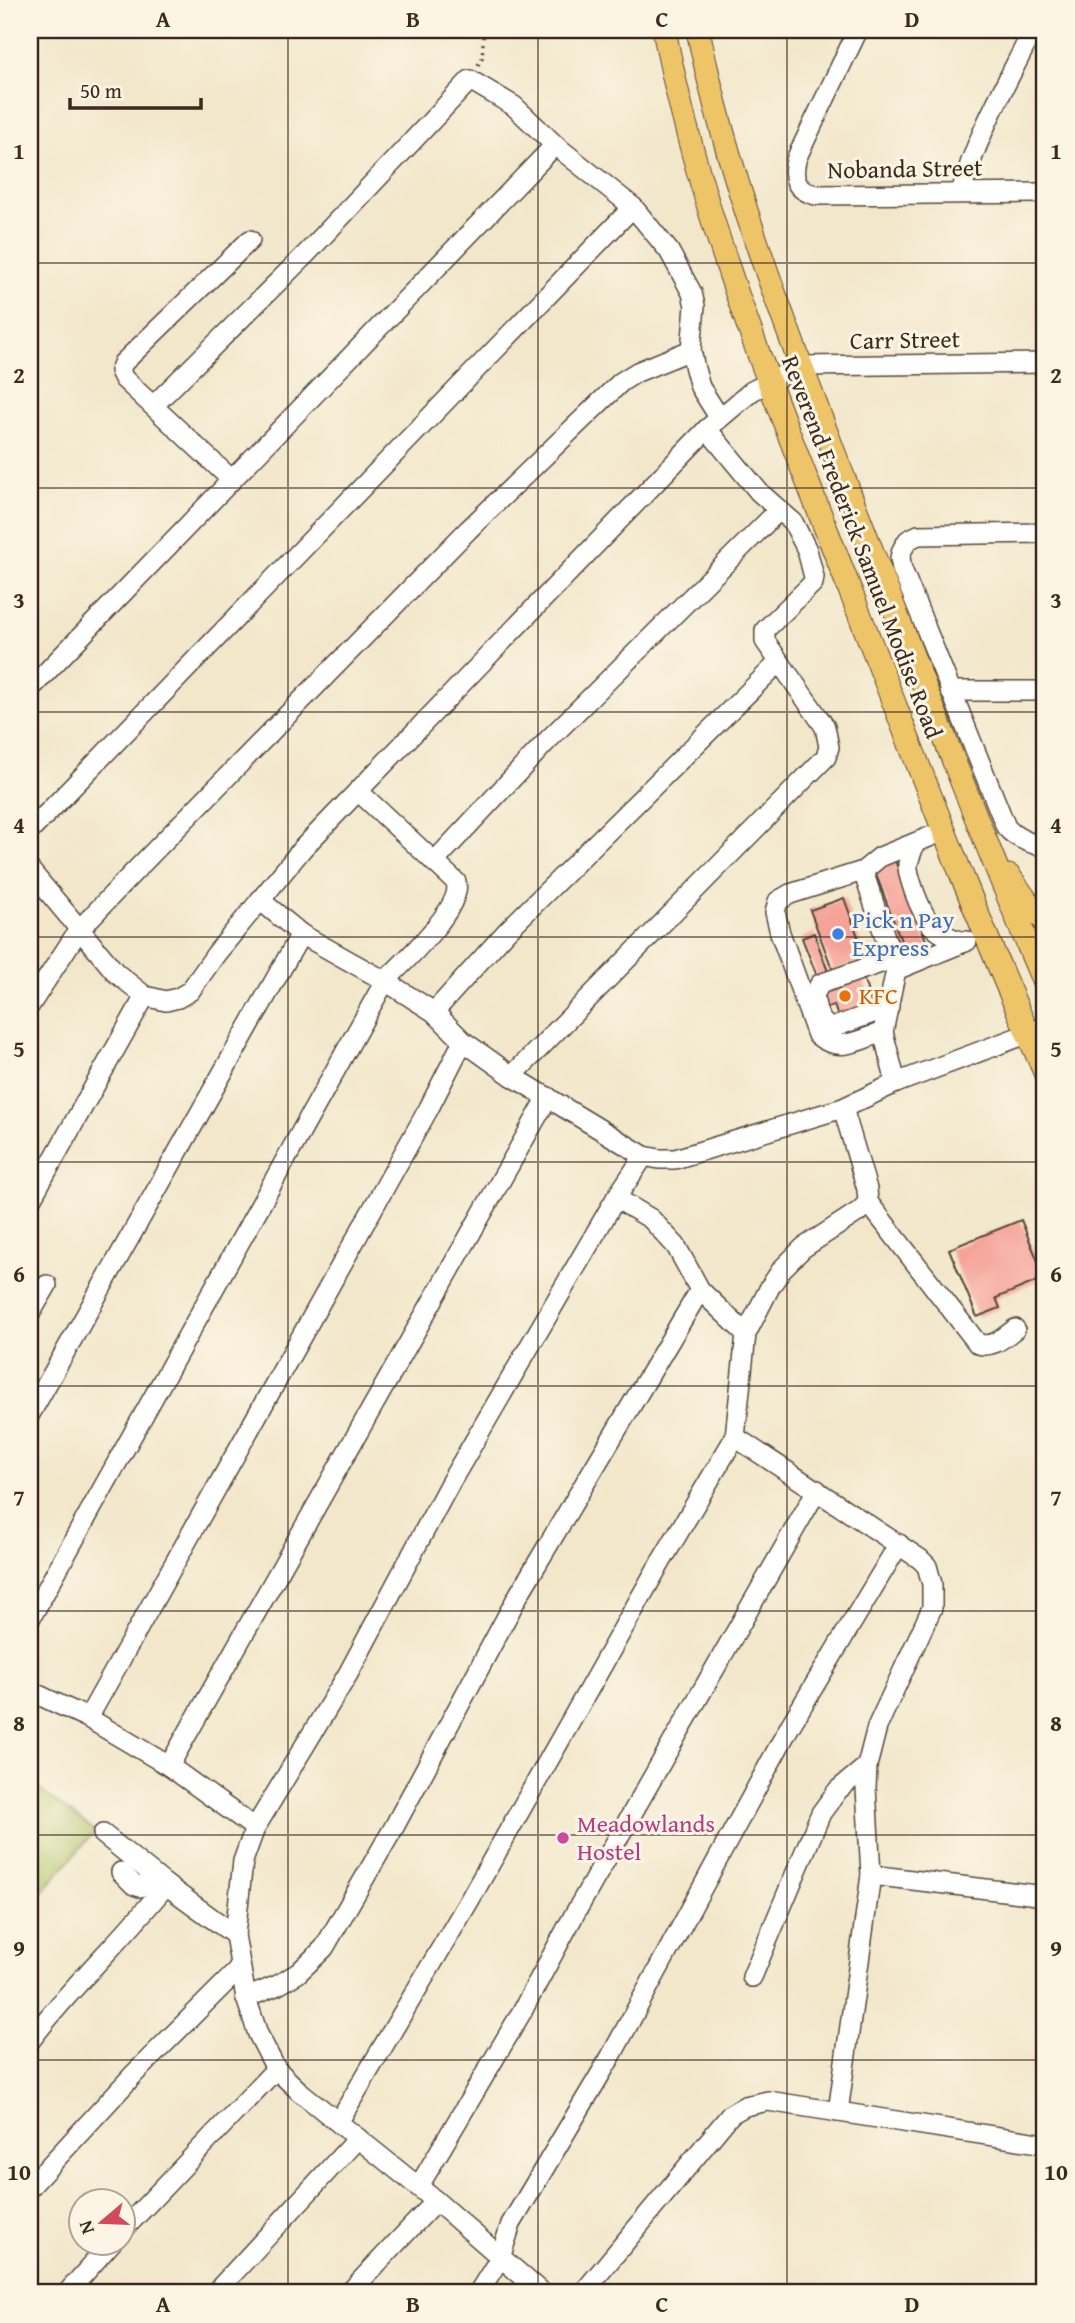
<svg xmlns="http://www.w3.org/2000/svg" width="1075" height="2323" viewBox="0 0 1075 2323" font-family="'Gentium Book Plus',serif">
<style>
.green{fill:#aec367;stroke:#747642;stroke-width:2}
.building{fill:#f5a399}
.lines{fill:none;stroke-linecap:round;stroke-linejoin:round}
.minor-casing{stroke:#564638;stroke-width:22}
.major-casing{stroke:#564638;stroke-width:25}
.path{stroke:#564638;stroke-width:3.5;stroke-dasharray:2 5;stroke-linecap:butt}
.minor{stroke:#fff;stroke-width:19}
.major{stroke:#eec469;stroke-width:23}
.grid{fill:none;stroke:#3b2a1e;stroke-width:2;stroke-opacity:0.55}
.shop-dot{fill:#3f7fe0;stroke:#fcf5e5;stroke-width:2.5}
.food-dot{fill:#e8710a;stroke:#fcf5e5;stroke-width:2.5}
.hotel-dot{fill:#d1479c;stroke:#fcf5e5;stroke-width:2.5}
.labels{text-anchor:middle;stroke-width:6;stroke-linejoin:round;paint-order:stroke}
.street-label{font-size:24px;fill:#3b2a1e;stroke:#fcf5e5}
.shop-label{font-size:24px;fill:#366cbe;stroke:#fcf5e5;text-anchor:start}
.food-label{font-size:24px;fill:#c56008;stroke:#fcf5e5;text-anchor:start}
.hotel-label{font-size:24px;fill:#b23c85;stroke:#fcf5e5;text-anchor:start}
.neatline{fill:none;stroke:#3b2a1e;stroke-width:2.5}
.grid-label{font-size:23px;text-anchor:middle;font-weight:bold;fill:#3b2a1e}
</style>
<rect width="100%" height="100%" fill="#fcf5e5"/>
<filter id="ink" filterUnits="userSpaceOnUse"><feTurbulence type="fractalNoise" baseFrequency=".0143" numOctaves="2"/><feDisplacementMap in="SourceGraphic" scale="14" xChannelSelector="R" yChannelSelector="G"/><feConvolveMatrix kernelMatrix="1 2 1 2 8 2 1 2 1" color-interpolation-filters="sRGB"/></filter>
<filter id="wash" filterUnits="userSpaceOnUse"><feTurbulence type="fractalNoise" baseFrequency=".00686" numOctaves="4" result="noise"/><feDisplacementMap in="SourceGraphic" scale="28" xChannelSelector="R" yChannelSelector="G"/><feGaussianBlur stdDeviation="1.57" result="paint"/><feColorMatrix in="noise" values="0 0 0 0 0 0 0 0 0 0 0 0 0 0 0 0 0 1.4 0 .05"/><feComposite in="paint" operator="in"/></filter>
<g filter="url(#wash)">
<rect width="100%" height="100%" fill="#f2e7cb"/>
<path class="green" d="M30,1783L95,1831L30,1906Z"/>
<g id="blocks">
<g class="building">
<path d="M895,861L931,953L909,962L874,869Z"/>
<path d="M844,898L866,959L833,971L810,910Z"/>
<path d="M814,933L828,972L817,976L802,938Z"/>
<path d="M863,977L872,1005L838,1017L834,1005L824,1008L822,994L825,991Z"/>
<path d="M1021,1220L1045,1278L996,1298L1000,1308L977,1317L949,1249Z"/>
</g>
</g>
</g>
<g filter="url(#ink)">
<use href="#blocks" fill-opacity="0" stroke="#564638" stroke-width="2"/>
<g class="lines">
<g class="minor-casing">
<g id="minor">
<path d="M858,30L797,157C791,177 795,190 816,195L1045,193"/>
<path d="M961,193C976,136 1007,83 1033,30"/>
<path d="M154,405L307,253L470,80L514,106L555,145L633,207L669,251L692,293L695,306L691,350L695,369L700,387L719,417"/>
<path d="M232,480L124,379L120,371L123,363L250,240"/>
<path d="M1045,533L918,535L908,540L902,550L900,558L902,569L1006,827C1015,838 1032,844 1045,847"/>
<path d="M31,688L555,145"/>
<path d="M950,691H1045"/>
<path d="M30,831C230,622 431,414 633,207"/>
<path d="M915,843C913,850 909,858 908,864C907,872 912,884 914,891C925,921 933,935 965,942"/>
<path d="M434,862L548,740L779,510"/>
<path d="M30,870L116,973L145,996L166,1001L178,998L190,991L216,954L303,848L707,429L752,391L801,366L1045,363"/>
<path d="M863,871L790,894L778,901L775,912L780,933L817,1035C840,1054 858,1040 883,1032"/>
<path d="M260,900L301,934L385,981L434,1012L463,1041L512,1076L644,1156L659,1159H675L843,1108L896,1083L1045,1027"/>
<path d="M896,970L967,941"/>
<path d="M30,1005L78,931L131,875L468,530L621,382L637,372L691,350"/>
<path d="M889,1007L832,1028C818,1023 816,1009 814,995L820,984L892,959"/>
<path d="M434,1012L507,931L779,662"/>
<path d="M512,1076L826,757L829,747L825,727L765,641V630L813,583L814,577L807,550L793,522L759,492L707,429"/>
<path d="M896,1083L883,1032L896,970L863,871L880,857L944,831"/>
<path d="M616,1198L651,1219L676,1246L700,1290L746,1334"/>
<path d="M30,1201L145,996"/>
<path d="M868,1202L978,1344C994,1348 1003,1338 1015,1329"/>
<path d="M30,1314L47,1285"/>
<path d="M30,1414L301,934"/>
<path d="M735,1437L920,1559L927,1566L932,1584V1608L877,1727L867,1766L866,1788L871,1875L838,2112"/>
<path d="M30,1619L385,981C403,963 464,906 456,882L358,791"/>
<path d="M30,1691L88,1718L169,1766L255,1828"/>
<path d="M88,1718L429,1108L463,1041"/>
<path d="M169,1766L548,1097"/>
<path d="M103,1834L166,1885"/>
<path d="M121,1872L134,1885L140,1887L147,1884L155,1876"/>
<path d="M871,1875L1045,1896"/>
<path d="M752,1977L821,1813L838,1790L867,1766"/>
<path d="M246,1998L278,1985L298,1973L324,1948L393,1829L519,1594L700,1290"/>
<path d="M30,2041C71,1986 123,1939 166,1885L235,1935"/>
<path d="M339,2121L469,1901L655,1572L735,1437L746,1334L770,1287L782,1269L803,1248L861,1210L868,1202L867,1189L843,1108"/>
<path d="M419,2186L520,2015L574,1915L817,1490"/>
<path d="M30,2187L134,2074L240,1968"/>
<path d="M122,2231L276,2069"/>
<path d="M67,2293L112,2242"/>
<path d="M215,2293L358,2138"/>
<path d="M349,2293L436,2201"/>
<path d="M478,2293L500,2258L511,2224L610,2058L790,1726L899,1544"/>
<path d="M542,2293L436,2201L299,2091L276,2069L258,2034L246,1998L235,1935L243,1861L255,1828L348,1674L450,1483L616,1198L644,1156"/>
<path d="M583,2293L731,2114L745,2106L768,2101L1045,2144"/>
</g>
</g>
<g class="major-casing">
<g id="major">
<path d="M664,30C701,222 777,404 848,585C912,748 973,912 1045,1072"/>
<path d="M698,30C730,189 792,342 849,492C913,657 976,822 1045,985"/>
<path d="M1009,876L1034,911L1045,920"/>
</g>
</g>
<path class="path" d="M478,65L482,58L484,30"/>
<use href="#minor" class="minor"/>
<use href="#major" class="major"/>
</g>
</g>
<path class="grid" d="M288,30V2293M538,30V2293M787,30V2293M30,263H1045M30,488H1045M30,712H1045M30,937H1045M30,1162H1045M30,1386H1045M30,1611H1045M30,1835H1045M30,2060H1045"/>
<circle class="shop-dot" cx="838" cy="934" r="7"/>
<circle class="food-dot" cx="845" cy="996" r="7"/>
<circle class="hotel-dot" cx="563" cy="1838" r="7"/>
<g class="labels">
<g class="street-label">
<text transform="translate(905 169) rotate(-1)" y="8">Nobanda Street</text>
<text transform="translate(905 340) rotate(-1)" y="8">Carr Street</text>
<text transform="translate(862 547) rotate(69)" y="8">Reverend Frederick Samuel Modise Road</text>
</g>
<g class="shop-label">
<text x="852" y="928">Pick n Pay<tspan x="852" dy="28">Express</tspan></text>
</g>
<g class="food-label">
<text x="859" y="1004">KFC</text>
</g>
<g class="hotel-label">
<text x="577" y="1832">Meadowlands<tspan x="577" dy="28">Hostel</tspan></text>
</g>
</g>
<rect width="1075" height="2323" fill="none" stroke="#fcf5e5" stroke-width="77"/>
<g transform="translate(102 2222) rotate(251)"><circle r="33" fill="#fcf5e5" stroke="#afa495" stroke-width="2"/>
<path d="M0-5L12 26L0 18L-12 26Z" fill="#d1495b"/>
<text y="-10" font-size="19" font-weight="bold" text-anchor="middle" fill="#3b2a1e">N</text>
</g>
<path d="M70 98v10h131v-10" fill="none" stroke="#3b2a1e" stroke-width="3.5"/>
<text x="80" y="98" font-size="21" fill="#3b2a1e" stroke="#fcf5e5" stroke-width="5" paint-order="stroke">50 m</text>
<rect x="38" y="38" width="998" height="2246" class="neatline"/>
<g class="grid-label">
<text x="163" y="27">A</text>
<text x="413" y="27">B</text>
<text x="662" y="27">C</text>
<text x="912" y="27">D</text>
<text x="19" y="159">1</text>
<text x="1056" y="159">1</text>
<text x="19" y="383">2</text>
<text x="1056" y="383">2</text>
<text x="19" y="608">3</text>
<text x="1056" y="608">3</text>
<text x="19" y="833">4</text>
<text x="1056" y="833">4</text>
<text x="19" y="1057">5</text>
<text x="1056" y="1057">5</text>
<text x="19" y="1282">6</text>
<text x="1056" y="1282">6</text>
<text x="19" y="1506">7</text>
<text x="1056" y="1506">7</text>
<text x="19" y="1731">8</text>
<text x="1056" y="1731">8</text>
<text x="19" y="1956">9</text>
<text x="1056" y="1956">9</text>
<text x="19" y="2180">10</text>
<text x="1056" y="2180">10</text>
<text x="163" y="2312">A</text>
<text x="413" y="2312">B</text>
<text x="662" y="2312">C</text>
<text x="912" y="2312">D</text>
</g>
</svg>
